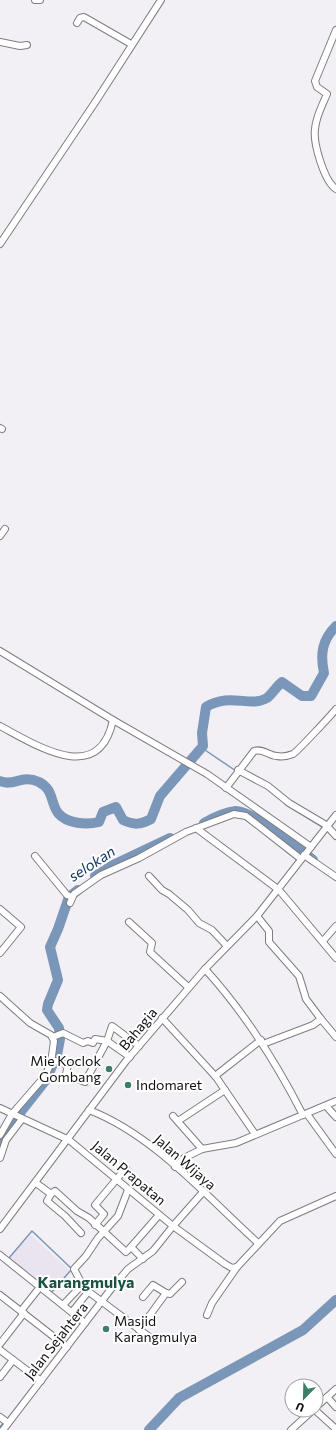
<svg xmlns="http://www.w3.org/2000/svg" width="336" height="1430" viewBox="0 0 336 1430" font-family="Commissioner,sans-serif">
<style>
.built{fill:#e9e4ef}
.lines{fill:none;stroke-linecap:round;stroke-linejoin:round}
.stream{stroke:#7a97ba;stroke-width:1.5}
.river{stroke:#7a97ba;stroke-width:10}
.street-casing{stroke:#7f7d82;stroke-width:8}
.street{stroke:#fff;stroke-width:6}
.poi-dot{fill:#3c7d6c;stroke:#fff;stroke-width:1.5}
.labels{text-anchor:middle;stroke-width:4;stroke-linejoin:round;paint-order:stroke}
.street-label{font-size:14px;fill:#101011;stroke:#fff}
.poi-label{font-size:14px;fill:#101011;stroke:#fff;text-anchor:start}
.water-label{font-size:15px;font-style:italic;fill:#103a67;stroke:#fff}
.quarter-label{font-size:16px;font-weight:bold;fill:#1c5144;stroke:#fff}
</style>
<rect width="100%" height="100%" fill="#f2f0f5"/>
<path class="built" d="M31,1235L70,1271L51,1292L10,1257Z"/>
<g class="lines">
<g class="stream">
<path d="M202,748L236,771"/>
<path d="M285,804L324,828"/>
<path d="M9,1258L25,1271"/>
<path d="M9,1258L32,1231L72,1269"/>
<path d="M51,1293L72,1269"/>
<path d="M75,1311L84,1318"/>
<path d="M0,1427L4,1422"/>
</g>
<g class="river">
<path d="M0,781C14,787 21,774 39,782C54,790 50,802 58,813C67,824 87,825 99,822L103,812L116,807L123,820C134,825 140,825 151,819L160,796L203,746L202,733L206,707C230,692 250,708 267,698C272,694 277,686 282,682L302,696H311L324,673C320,654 322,640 336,626"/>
<path d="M204,823C213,818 226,812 236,811C253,811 299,849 313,860"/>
<path d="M95,876L113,865L170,838"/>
<path d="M0,1152L1,1144L12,1123L46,1080L57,1055L60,1039L59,1028L47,1010L48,1004L58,980L50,947L58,929L69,897L78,890"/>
<path d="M149,1430L179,1398L303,1330L336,1300"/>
</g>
<g class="street-casing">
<g id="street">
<path d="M35,0H40"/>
<path d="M77,23L80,18L84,17L131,44"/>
<path d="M336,30L315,81L317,87L327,94C322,106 316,116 315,129C313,143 324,181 336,189"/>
<path d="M0,42L20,46L27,45"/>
<path d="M0,244L96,101L161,0"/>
<path d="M0,428L2,429"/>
<path d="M0,536L5,529"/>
<path d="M0,651L113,720L207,774L311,847"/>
<path d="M0,726C36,745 99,787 113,720"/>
<path d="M238,770L268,786L289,803L326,825L336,836"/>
<path d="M226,788L254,751C263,748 269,756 277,756C282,757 288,756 293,754C297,752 332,714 336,709"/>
<path d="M196,828L279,890L336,958"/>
<path d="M304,855L336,877"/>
<path d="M35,856L67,895L72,897"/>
<path d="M149,876L162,890L169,894L188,910L199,923L212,930L227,946"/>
<path d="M70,903L74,894L101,875L139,858L186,832L234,814L246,816L301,859"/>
<path d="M0,909L21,927L0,953"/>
<path d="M257,916L269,931V942L299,976L306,999L321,1019"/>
<path d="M129,922L152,943L150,952L188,987"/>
<path d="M323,941L336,926"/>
<path d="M205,969C245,1013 276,1062 303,1115"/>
<path d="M0,996L30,1023L51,1035L54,1041L51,1063L45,1076L12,1114L0,1135"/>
<path d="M162,1018L216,1077L255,1134"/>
<path d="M53,1037L63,1033L83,1043L88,1041L93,1043L95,1039L107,1041L112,1026L139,1046"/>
<path d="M263,1044L313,1025L321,1019L336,1037"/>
<path d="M52,1060L68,1065L66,1074L85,1082L107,1041L130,1057"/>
<path d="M215,1076L261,1040"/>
<path d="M327,1107L336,1117"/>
<path d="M0,1108L69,1140L173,1226L203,1192"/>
<path d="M89,1110C154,1135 207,1197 258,1243"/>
<path d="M307,1114L336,1154"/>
<path d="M173,1116L202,1149"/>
<path d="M178,1121L225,1090"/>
<path d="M0,1158L6,1140L22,1119"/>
<path d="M175,1167L184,1158L202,1149L236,1143L336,1101"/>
<path d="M36,1183L51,1194L55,1191L77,1211L89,1218L126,1252L131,1247L143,1259"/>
<path d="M51,1194L47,1201L65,1216L81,1233"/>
<path d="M95,1225L104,1214L95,1205L126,1168"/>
<path d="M0,1229L126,1061L205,969L257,916L336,815"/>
<path d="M131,1247L159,1215"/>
<path d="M0,1255L85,1323"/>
<path d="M81,1286L82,1284L74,1269L86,1256L98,1238L118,1216L128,1190"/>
<path d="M0,1295L67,1347"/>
<path d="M143,1297L153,1285L166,1293"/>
<path d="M63,1305L81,1286L152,1339"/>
<path d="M21,1311L40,1287"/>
<path d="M72,1312L88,1292"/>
<path d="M207,1315L212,1303L237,1267"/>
<path d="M139,1330L166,1293L170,1294L182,1282"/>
<path d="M0,1344L24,1313"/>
<path d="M0,1350L41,1381"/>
<path d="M0,1377L13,1360"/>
<path d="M327,1397L336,1407"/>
<path d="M316,1407L336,1389"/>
<path d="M315,1410L336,1429"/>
<path d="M0,1417L8,1423"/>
<path d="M3,1430L111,1289L128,1269L153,1251L173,1226L225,1264L232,1268L237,1267L280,1221L336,1196"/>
<path d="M291,1430L313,1410"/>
</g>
</g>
<use href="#street" class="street"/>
</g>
<g class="poi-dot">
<circle cx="109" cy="1069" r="4"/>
<circle cx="128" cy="1085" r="4"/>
<circle cx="106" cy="1329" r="4"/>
</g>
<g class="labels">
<g class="street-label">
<text transform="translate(138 1029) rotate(-50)" y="5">Bahagia</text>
<text transform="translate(185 1162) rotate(41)" y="5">Jalan Wijaya</text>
<text transform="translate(129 1173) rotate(40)" y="5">Jalan Prapatan</text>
<text transform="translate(56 1341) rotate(-52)" y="5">Jalan Sejahtera</text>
</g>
<g class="poi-label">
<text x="101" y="1066" text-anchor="end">Mie Koclok<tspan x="101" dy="16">Gombang</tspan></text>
<text x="136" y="1090">Indomaret</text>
<text x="114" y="1326">Masjid<tspan x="114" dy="16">Karangmulya</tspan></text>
</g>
<g class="water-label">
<text transform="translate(92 864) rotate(-33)" y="5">selokan</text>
</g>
<g class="quarter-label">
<text x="86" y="1288">Karangmulya</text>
</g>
</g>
<g transform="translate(304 1398) rotate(203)"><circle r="19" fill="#ffffff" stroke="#9f9fa0"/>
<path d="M0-3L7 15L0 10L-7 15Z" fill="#3c7d6c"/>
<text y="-6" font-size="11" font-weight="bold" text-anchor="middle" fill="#101011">U</text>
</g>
</svg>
